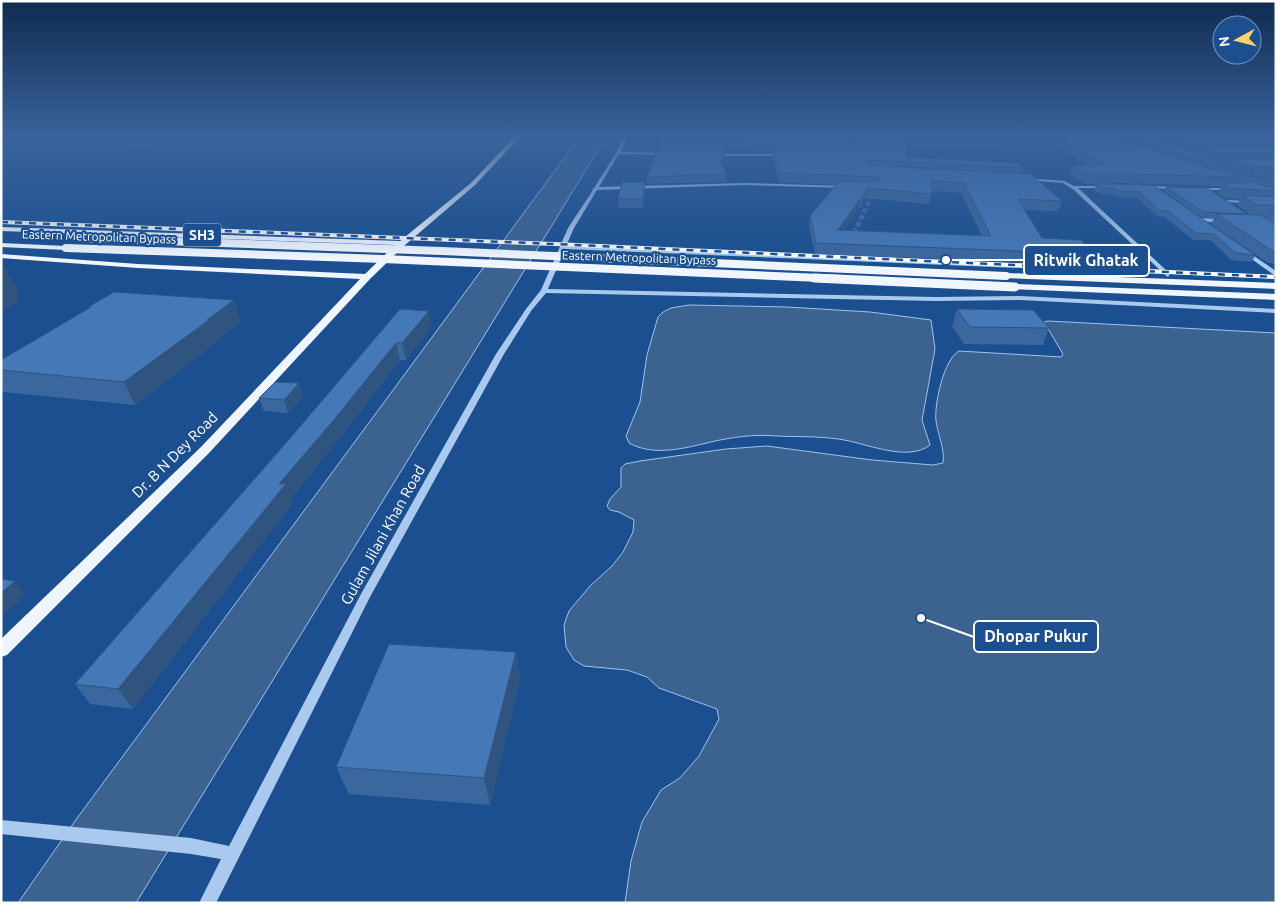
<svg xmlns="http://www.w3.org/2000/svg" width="1277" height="904" viewBox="0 0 1277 904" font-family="Ubuntu,sans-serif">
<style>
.water{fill:#3c6290;stroke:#9cc4f0}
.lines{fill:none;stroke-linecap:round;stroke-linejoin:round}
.minor-tunnel-far1{stroke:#3d69a0;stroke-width:4.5;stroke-dasharray:4.5 2;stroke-linecap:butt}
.minor-tunnel{stroke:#3d69a0;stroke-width:5;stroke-dasharray:5 2.5;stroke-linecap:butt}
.minor{fill:#a9c9ee;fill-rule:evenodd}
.major{fill:#f0f6ff;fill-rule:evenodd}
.rail-casing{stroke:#fff;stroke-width:4}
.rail{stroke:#1b4f8f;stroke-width:2.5;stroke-dasharray:7;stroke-linecap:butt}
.major-bridge-far1{stroke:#f0f6ff;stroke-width:8}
.major-bridge{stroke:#f0f6ff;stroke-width:9}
.wall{fill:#3a679d;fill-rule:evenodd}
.shaded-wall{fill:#305480}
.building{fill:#4478b7;stroke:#305480;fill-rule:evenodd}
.labels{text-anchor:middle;stroke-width:4.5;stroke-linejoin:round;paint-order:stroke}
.far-street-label{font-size:12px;fill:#fff;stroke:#1b4f8f}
.shield{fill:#1b4f8f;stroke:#bbcadd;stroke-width:1}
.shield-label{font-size:14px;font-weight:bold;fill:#fff}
.street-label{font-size:15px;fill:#fff;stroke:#1b4f8f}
.leader{fill:none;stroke:#fff;stroke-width:2}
.callout-dot{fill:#fff;stroke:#1b4f8f;stroke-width:2}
.callout{fill:#1b4f8f;stroke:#fff;stroke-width:2}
.callout-label{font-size:16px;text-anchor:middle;font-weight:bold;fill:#fff}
</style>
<rect width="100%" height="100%" fill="#1b4f8f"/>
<g class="water">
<path d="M582,134H608L136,903H18L75,821Z"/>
<path d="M689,305L787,307L870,312L931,320L935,349L922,420L930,445C907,463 864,442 838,439C817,436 796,437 776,436C755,434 732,437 711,442C685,448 654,457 629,443L626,436L640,402L647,355L658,317L663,312L671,308Z"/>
<path d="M1048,321L1276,333V903H625L631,861L642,822L661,790L680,778L699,756L719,719L717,709L659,688L647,677L627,670L584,666L574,660L566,647L564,625L569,611L590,586L612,566L623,552L633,532L634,520L619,512L610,510L607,506L610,499L621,487V468L625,464L640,461L726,449L767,446L872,460L933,465L943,463C945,449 938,435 936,421C934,404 944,359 959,351L1061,357L1063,354L1044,322Z"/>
</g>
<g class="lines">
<g class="minor-tunnel-far1">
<path d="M896,146H997"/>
<path d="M871,198L875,189"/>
</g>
<path class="minor-tunnel" d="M851,240L871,197"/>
<g class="minor">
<path d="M625,134H629L621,152L667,153L669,154L667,155L619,154L599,187L745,183L846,186L848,187L846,188L745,185L597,190L574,228L566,246L1160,270L1074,190L1063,183L1025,180L1027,178L1064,181L1074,186H1109L1107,188H1078L1167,271L1274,275L1243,253V251L1245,250L1276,271V279L1170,274L1168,277L1164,274L565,249L548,289L936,297L1020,296L1276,309V313L1020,300L936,301L546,293L531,311L504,354L370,597L216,903H199L221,859L191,854L1,834V820L191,838L229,846L361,594L496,354L526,309L541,290L568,228L593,190L592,189L594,188L616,153Z"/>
<path d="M713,154H785L787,155L785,156H712Z"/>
<path d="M1145,186L1177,187L1179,188L1177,189L1143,188Z"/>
<path d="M1205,188H1230L1232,189L1230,190H1211L1217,196L1215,197L1205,190Z"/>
<path d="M1224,200L1249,201L1251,202L1249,203L1222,202V201Z"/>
<path d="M1198,218L1224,219L1227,221L1224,223L1196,221V219Z"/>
</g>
<g class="major">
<path d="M517,134H523L475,185L405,245L370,279L209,453L7,655L1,657V639L201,447L360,279L138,268L1,258V254L138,264L365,274L395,245L1,231V227L400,241L471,183Z"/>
<path d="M1,243L66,246L70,248L66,250L1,247Z"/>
<path d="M1006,273L1276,283V289L1003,278L1002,276Z"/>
<path d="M1015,284L1276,294V300L1012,289V285Z"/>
</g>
<g class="rail-casing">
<path id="rail" d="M1,222L555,244L1276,277"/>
</g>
<use href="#rail" class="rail"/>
<g class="major-bridge-far1">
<path d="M81,238L442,251L1006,276"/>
<path d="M66,248L383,259L843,279"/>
</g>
<path class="major-bridge" d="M814,278L1015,287"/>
</g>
<g class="wall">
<path d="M719,134H1276V264L1268,263L1211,224L1214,218L1201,217L1164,191L1166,187L1247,215H1251L1237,205L1240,199L1226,198L1218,193L1221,186L1123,183L1084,184L1070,175L1073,166H1088L1049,142L907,139L906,157L1024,168L1022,173L1062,201L1058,211L1024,210L1042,238L1096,254L1091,265L815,254L809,226L810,216L836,185L779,182L773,157L774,151L732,150ZM1158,140H1165L1164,142ZM932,191L961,193L982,236L844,230L859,208H861L865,198L929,204Z"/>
<path d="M109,135H200L152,149L111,142Z"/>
<path d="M661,142H724L723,150H725L724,157L722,165L727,174V182L647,184V177L661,150Z"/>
<path d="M1096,184L1153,185L1255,255L1252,262L1231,260L1211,240H1193L1165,217L1157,216L1137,198L1116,197L1110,194H1101L1094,190Z"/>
<path d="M645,191L643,208H619L618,199Z"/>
<path d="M88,307L241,321L217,340L218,341L135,405L3,392L1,389V360L89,309Z"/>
<path d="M400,309L432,327L406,360H400L339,439L291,498L293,503L133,709L90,704L75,684L292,436Z"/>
<path d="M957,309L1049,328L1043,345L964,344L952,326Z"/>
<path d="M303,396L288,413L264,411L259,398Z"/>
<path d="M516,652L520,680L490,805L349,794L336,767Z"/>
</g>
<g class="shaded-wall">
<path d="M177,134H200V135L152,149L149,142Z"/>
<path d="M725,150L724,157L720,170V163Z"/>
<path d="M1256,167L1252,175H1250L1253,168Z"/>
<path d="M645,182V191L643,208V199Z"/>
<path d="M867,188L865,198L861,208L863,198Z"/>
<path d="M861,198L859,208L836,241L838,230Z"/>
<path d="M1,260L20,293L16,295L19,301L1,311Z"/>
<path d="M234,300L241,321L217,340L218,341L135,405L124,382Z"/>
<path d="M429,311L432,327L406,360L402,343Z"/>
<path d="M396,343L400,360L339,439L291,498L293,503L133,709L118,689L279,484Z"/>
<path d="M299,383L303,396L288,413L284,400Z"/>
<path d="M15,581L26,595L1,617V593Z"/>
<path d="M516,652L520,680L490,805L484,778Z"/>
</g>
<g class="building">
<path d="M114,134H177L149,142L109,135Z"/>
<path d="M666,134H718L724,142H661Z"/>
<path d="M726,134H843L848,140H853V137L850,134H907L906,157L1019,163L1024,168L869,160L865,165L1031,174L1062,201L1018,199L1042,238L1081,240L1096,254L816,243L810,216L839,181L877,182L881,179L877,177L780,173L774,148H857L860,146L857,143L733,142ZM932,181L964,183L991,236L838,230L861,198H863L867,188L932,194Z"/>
<path d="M1052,134H1101L1238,177L1127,174H1088L1073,166L1106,165Z"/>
<path d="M1117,134H1140L1276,183Z"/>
<path d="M1166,137L1276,138V143H1190L1187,145Z"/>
<path d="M1196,148L1276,149V154L1217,153L1215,155Z"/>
<path d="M657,150H725L720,163L727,174L647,177Z"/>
<path d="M1226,159L1276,160V167H1256L1253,168Z"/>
<path d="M1267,172H1276V176Z"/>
<path d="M1248,181L1276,189V191L1230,188L1223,183H1245Z"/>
<path d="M622,182H645L643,199H618Z"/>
<path d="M1096,184L1153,185L1255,255L1235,253L1214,234L1196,233L1168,211L1159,210L1140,192L1118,191L1113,188H1103Z"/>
<path d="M1166,187L1207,188L1247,214L1203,212Z"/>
<path d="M1242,195L1276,197V205H1257Z"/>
<path d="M1268,211H1276V216Z"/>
<path d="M1216,214L1261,215L1276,224V252H1274Z"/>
<path d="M114,292L234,300L207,320H209L124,382L1,370V360L91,307H88Z"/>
<path d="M400,309L429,311L402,343H396L333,421L279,484H286L118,689L75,684L292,436Z"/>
<path d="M957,309L1033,310L1049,328L970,327Z"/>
<path d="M275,382L299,383L284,400L259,398Z"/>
<path d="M1,579L15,581L1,593Z"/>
<path d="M389,644L516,652L484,778L336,767Z"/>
</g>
<linearGradient id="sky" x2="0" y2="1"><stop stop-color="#0f2b4f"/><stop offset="0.52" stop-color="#39639b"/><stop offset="1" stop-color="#39639b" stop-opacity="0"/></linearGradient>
<rect width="1277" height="260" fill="url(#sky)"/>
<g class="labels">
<g class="far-street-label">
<text transform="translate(99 237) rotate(2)" y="4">Eastern Metropolitan Bypass</text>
<text transform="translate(639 258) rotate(2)" y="4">Eastern Metropolitan Bypass</text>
</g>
<rect class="shield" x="183" y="223.5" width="38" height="23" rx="4"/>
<g class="shield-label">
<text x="202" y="240">SH3</text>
</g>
<g class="street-label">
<text transform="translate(175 455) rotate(-45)" y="5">Dr. B N Dey Road</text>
<text transform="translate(383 535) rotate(-61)" y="5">Gulam Jilani Khan Road</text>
</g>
</g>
<path class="leader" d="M946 260L1024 260M921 618L974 637"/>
<g class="callout-dot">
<circle cx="946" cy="260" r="5"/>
<circle cx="921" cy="618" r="5"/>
</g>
<g class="callout">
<rect x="1024" y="245" width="125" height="31" rx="5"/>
<rect x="974" y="621" width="124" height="31" rx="5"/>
</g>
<g class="callout-label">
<text x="1086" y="266">Ritwik Ghatak</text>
<text x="1036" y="642">Dhopar Pukur</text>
</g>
<rect width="1277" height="904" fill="none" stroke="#ffffff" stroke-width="5"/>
<g transform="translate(1237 40) rotate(263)"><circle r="24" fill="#1b4f8f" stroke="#7695bc"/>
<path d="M0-4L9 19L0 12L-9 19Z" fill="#ffd166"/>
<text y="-8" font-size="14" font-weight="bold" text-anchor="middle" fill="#ffffff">N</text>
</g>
</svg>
